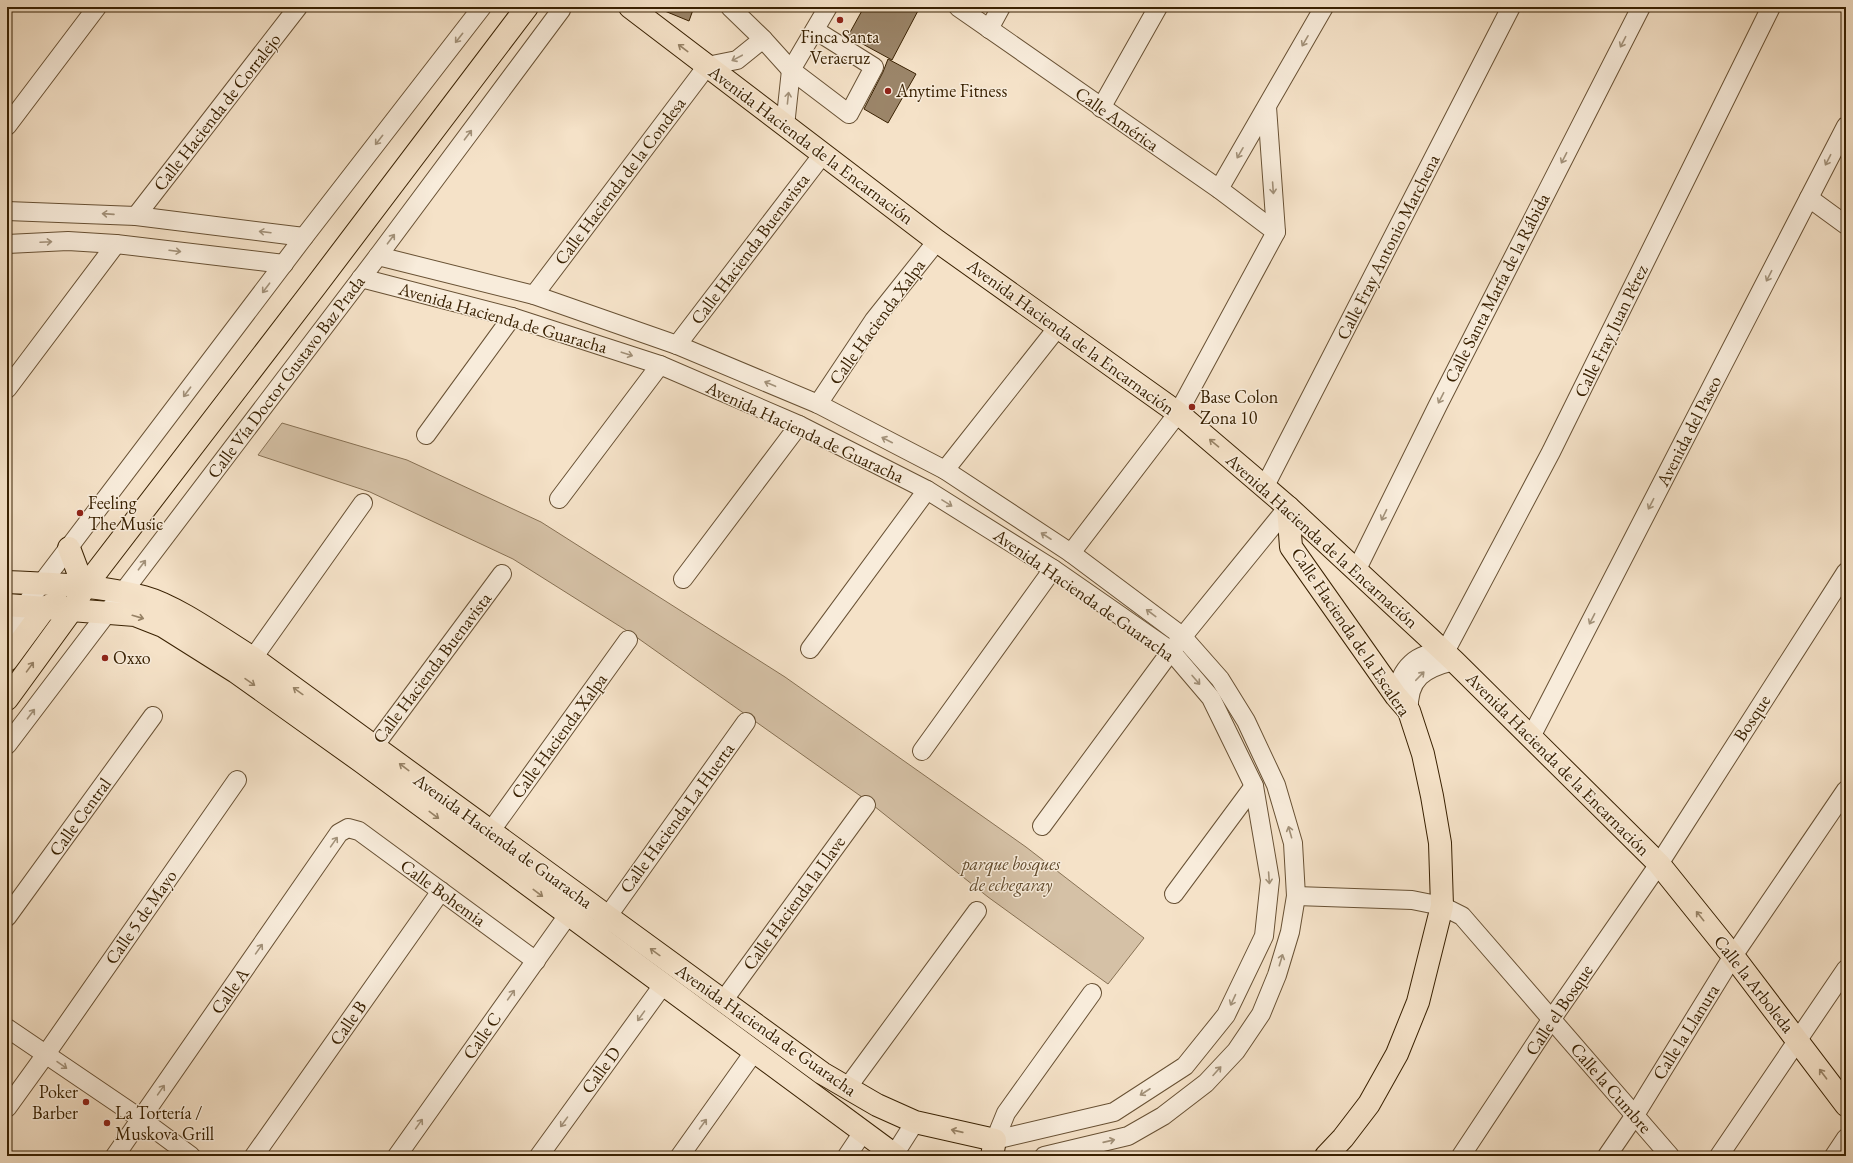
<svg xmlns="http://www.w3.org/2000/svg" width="1853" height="1163" viewBox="0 0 1853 1163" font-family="'EB Garamond',serif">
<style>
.green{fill:#d5c1a6;stroke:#877154}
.building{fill:#9b8569;stroke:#392102}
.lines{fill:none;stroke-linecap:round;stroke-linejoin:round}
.minor-casing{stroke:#685134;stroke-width:20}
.major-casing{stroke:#392102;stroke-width:24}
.minor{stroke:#f8ecdb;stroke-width:18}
.major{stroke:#f5e2c8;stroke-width:22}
.oneway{stroke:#a29179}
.oneway2{stroke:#978265}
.poi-dot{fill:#8f2418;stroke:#f8ecdb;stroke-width:1.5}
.labels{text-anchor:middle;stroke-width:3;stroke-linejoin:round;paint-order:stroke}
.poi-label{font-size:18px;fill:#392102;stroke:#f8ecdb;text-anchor:start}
.street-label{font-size:18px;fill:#392102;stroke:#f8ecdb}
.park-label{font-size:18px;font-style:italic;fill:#60492b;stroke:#f8ecdb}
</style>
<rect width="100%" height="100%" fill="#f5e2c8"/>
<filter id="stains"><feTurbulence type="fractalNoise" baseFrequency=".005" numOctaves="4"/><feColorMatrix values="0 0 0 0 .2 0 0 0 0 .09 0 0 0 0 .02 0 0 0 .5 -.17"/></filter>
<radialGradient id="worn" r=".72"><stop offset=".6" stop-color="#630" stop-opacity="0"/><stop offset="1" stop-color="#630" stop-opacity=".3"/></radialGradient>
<path class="green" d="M282,423L407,460L541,522L785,677L1026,847L1144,938L1108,984L988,897L869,802L632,634L513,559L370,492L258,455Z"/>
<g class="building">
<path d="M655,7H694L689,21Z"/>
<path d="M864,7H920L892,60L848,36Z"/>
<path d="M888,59L916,74L888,123L864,109L883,72Z"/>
</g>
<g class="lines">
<g class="minor-casing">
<g id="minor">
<path d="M730,7L763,39L791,70L849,114L874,67L815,30"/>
<path d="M958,7L1219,189L1276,232"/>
<path d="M989,29L1001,7"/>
<path d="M1101,108L1158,7"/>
<path d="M7,126L97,7"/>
<path d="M785,126L791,70L828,7"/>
<path d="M1219,189L1324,7"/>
<path d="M1809,198L1846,225"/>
<path d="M7,211L136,216L304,237"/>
<path d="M136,216L298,7"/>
<path d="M7,244L68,241L116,244L284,264"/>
<path d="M378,256L534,295L677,345L818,404L945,470L1071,553L1182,636L1220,679L1246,721L1276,785L1293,843L1296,896L1290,932L1277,975L1261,1014L1236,1051L1206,1083L1163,1116L1128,1136L1044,1156"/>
<path d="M361,278L512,317L660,365L799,425L927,490L1053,569L1171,651L1211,698L1254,786L1270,880L1264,936L1226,1015L1185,1066L1114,1112L995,1140"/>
<path d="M534,295L707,66L737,60L763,39"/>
<path d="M677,345L823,154"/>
<path d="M7,389L116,244"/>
<path d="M818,404L874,320L937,241"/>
<path d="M426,435L512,317"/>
<path d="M945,470L1058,327"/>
<path d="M1265,486L1511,7"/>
<path d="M559,499L660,365"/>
<path d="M1071,553L1178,413L1276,232L1267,107"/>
<path d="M1356,571L1438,405L1641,7"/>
<path d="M683,579L799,425"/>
<path d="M7,629L304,237L482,7"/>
<path d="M810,649L927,490"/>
<path d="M253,658L363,503"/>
<path d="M1396,696C1400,668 1416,652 1445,652L1551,452L1771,7"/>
<path d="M1409,711C1407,678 1425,668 1454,661"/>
<path d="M1531,737L1846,126"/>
<path d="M7,745L378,256L561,10L562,7"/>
<path d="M922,751L1053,569"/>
<path d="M367,756L502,574"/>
<path d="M1042,826L1171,651L1288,507"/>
<path d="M490,832L628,640"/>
<path d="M1174,894L1254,786"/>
<path d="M1296,896L1412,900L1442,906L1462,916L1670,1156"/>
<path d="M7,917L153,716"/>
<path d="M600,927L746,722"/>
<path d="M723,1001L866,805"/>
<path d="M7,1028L141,1119L191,1156"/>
<path d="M847,1088L977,911"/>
<path d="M7,1108L46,1054L237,780"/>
<path d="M995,1140L1006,1113L1092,993"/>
<path d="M894,1155L915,1122"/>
<path d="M115,1156L339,833L348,828L359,831L536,961"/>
<path d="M254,1156L441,891"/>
<path d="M397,1156L568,915"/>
<path d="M539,1156L663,985"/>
<path d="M680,1156L754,1052"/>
<path d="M847,1156L863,1132"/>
<path d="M1461,1156L1551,1020L1659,864L1846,572"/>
<path d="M1607,1156L1635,1115L1733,956L1846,790"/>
<path d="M1719,1156L1846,969"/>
<path d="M1834,1156L1846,1138"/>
</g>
</g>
<g class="major-casing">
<g id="major">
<path d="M630,7L937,241L1178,413L1288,507L1454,661L1659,864L1733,956L1846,1105"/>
<path d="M1288,507L1291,547L1396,696L1409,711L1423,754L1432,796L1440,843L1442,906L1418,1002L1397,1054L1369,1104L1343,1138L1326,1156"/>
<path d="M69,548L84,588"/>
<path d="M7,582C52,584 100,585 144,597C177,606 222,639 253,658L822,1073L877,1105L915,1122L995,1140L992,1156"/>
<path d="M7,605L135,615L163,626L236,672L362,762L896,1156"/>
<path d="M7,660L46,607L57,602"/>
<path d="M7,699L71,611L84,588L315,287L527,7"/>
</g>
</g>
<use href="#minor" class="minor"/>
<use href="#major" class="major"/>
</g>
<defs><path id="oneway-shaft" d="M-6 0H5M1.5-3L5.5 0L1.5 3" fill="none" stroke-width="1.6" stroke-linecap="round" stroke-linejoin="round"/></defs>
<g class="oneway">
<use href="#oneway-shaft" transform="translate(459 38) rotate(128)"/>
<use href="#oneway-shaft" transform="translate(1305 41) rotate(120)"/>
<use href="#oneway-shaft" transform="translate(1623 42) rotate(117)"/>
<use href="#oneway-shaft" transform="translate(737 58) rotate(152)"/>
<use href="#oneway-shaft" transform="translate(788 98) rotate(-84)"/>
<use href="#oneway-shaft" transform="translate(468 135) rotate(-53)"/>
<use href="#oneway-shaft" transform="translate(379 140) rotate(128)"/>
<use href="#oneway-shaft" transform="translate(1240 153) rotate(120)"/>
<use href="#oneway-shaft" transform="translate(1564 158) rotate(117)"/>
<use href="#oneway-shaft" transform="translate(1828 160) rotate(117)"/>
<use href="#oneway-shaft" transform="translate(1273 188) rotate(86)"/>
<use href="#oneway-shaft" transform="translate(108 214) rotate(-176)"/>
<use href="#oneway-shaft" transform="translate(265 232) rotate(-173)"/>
<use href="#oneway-shaft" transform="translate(391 239) rotate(-53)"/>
<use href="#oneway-shaft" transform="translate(46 242) rotate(-3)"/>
<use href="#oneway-shaft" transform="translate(175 251) rotate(7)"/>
<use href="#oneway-shaft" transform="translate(1769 276) rotate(117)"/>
<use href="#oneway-shaft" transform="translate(266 288) rotate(127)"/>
<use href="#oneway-shaft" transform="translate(627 354) rotate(18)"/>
<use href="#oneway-shaft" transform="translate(770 384) rotate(-157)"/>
<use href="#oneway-shaft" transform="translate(187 392) rotate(127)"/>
<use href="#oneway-shaft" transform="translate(1441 398) rotate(117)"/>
<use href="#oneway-shaft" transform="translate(887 440) rotate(-153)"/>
<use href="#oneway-shaft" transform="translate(947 503) rotate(32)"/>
<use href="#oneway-shaft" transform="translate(1651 504) rotate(117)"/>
<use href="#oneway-shaft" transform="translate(1384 515) rotate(116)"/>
<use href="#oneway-shaft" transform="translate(1046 536) rotate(-147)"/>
<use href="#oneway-shaft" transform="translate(142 565) rotate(-53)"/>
<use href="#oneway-shaft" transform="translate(1151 613) rotate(-143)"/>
<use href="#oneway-shaft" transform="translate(1592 619) rotate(117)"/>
<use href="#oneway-shaft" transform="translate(1420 676) rotate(-46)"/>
<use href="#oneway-shaft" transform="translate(1196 680) rotate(49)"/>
<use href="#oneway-shaft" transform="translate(31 714) rotate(-53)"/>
<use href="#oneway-shaft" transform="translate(1290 832) rotate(-106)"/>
<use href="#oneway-shaft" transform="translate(334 842) rotate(-55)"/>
<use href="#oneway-shaft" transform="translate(1269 878) rotate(86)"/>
<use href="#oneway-shaft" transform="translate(259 949) rotate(-55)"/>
<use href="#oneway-shaft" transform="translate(1281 960) rotate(-73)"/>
<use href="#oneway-shaft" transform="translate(511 995) rotate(-55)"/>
<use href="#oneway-shaft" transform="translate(1233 1000) rotate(115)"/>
<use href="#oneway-shaft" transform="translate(641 1016) rotate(126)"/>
<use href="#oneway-shaft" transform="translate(62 1065) rotate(35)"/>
<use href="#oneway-shaft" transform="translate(1217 1071) rotate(-48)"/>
<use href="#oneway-shaft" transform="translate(161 1090) rotate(-55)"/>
<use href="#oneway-shaft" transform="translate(1145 1092) rotate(147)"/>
<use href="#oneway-shaft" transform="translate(564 1122) rotate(126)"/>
<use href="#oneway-shaft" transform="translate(419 1124) rotate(-55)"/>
<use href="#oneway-shaft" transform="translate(703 1124) rotate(-54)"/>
<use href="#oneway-shaft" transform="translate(1109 1141) rotate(-13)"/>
</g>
<g class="oneway2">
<use href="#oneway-shaft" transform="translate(683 48) rotate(-143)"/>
<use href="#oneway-shaft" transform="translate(1214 443) rotate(-140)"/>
<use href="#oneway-shaft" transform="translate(138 617) rotate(16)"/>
<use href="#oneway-shaft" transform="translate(30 667) rotate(-54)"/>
<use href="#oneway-shaft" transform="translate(250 682) rotate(35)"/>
<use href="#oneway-shaft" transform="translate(298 691) rotate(-144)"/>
<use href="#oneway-shaft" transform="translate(404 767) rotate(-143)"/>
<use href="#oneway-shaft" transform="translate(434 815) rotate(37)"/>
<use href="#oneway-shaft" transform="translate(538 893) rotate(37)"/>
<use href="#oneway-shaft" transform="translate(1700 916) rotate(-129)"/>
<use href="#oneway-shaft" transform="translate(655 952) rotate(-144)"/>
<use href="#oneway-shaft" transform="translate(1823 1074) rotate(-127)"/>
<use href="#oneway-shaft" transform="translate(957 1131) rotate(-167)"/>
</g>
<g class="poi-dot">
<circle cx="840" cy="20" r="4"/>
<circle cx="888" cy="91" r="4"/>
<circle cx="1192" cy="407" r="4"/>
<circle cx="80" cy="513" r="4"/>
<circle cx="105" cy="658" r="4"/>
<circle cx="86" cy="1102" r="4"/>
<circle cx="107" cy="1123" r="4"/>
</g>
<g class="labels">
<g class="poi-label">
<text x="840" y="43" text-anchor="middle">Finca Santa<tspan x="840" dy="21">Veracruz</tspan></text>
<text x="896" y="97">Anytime Fitness</text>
<text x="1200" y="403">Base Colon<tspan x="1200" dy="21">Zona 10</tspan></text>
<text x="88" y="509">Feeling<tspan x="88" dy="21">The Music</tspan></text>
<text x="113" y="664">Oxxo</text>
<text x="78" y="1098" text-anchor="end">Poker<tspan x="78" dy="21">Barber</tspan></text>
<text x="115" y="1119">La Tortería /<tspan x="115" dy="21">Muskova Grill</tspan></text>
</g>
<g class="street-label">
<text transform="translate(217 112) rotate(-52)" y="6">Calle Hacienda de Corralejo</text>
<text transform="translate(1117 119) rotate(35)" y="6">Calle América</text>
<text transform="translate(811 145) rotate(37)" y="6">Avenida Hacienda de la Encarnación</text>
<text transform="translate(620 181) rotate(-53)" y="6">Calle Hacienda de la Condesa</text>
<text transform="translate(1388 247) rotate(-63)" y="6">Calle Fray Antonio Marchena</text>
<text transform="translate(750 249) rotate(-53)" y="6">Calle Hacienda Buenavista</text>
<text transform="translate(1497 288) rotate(-63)" y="6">Calle Santa María de la Rábida</text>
<text transform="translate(503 318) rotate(16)" y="6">Avenida Hacienda de Guaracha</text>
<text transform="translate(877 322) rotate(-54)" y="6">Calle Hacienda Xalpa</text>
<text transform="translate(1611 331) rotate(-64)" y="6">Calle Fray Juan Pérez</text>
<text transform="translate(1071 337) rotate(36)" y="6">Avenida Hacienda de la Encarnación</text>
<text transform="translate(286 377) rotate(-53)" y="6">Calle Vía Doctor Gustavo Baz Prada</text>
<text transform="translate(1689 431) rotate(-63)" y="6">Avenida del Paseo</text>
<text transform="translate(805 432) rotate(25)" y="6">Avenida Hacienda de Guaracha</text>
<text transform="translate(1322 541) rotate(42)" y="6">Avenida Hacienda de la Encarnación</text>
<text transform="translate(1084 595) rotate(35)" y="6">Avenida Hacienda de Guaracha</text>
<text transform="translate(1351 632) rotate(56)" y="6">Calle Hacienda de la Escalera</text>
<text transform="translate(432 668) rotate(-53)" y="6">Calle Hacienda Buenavista</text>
<text transform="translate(1752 718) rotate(-57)" y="6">Bosque</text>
<text transform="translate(559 736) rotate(-54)" y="6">Calle Hacienda Xalpa</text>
<text transform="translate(1558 764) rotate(45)" y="6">Avenida Hacienda de la Encarnación</text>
<text transform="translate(80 817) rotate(-54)" y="6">Calle Central</text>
<text transform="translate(677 818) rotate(-54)" y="6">Calle Hacienda La Huerta</text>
<text transform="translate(503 841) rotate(36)" y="6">Avenida Hacienda de Guaracha</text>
<text transform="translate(443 893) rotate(36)" y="6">Calle Bohemia</text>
<text transform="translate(794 903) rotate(-54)" y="6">Calle Hacienda la Llave</text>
<text transform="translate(141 917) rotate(-55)" y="6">Calle 5 de Mayo</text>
<text transform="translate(1754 984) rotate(52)" y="6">Calle la Arboleda</text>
<text transform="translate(230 991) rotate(-55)" y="6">Calle A</text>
<text transform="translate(1559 1010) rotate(-56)" y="6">Calle el Bosque</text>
<text transform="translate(348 1023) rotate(-55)" y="6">Calle B</text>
<text transform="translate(766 1030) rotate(35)" y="6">Avenida Hacienda de Guaracha</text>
<text transform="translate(1686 1032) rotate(-58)" y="6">Calle la Llanura</text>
<text transform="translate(482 1036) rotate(-55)" y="6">Calle C</text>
<text transform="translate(601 1070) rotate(-54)" y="6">Calle D</text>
<text transform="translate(1611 1088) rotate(49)" y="6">Calle la Cumbre</text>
</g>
<g class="park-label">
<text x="1011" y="870">parque bosques<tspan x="1011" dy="21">de echegaray</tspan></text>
</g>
</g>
<rect width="1853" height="1163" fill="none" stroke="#f5e2c8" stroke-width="24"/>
<rect x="8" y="8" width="1837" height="1147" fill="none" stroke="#392102" stroke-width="2"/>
<rect x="12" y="12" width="1829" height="1139" fill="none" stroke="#392102"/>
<rect width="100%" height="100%" filter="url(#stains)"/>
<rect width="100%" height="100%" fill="url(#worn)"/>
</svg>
